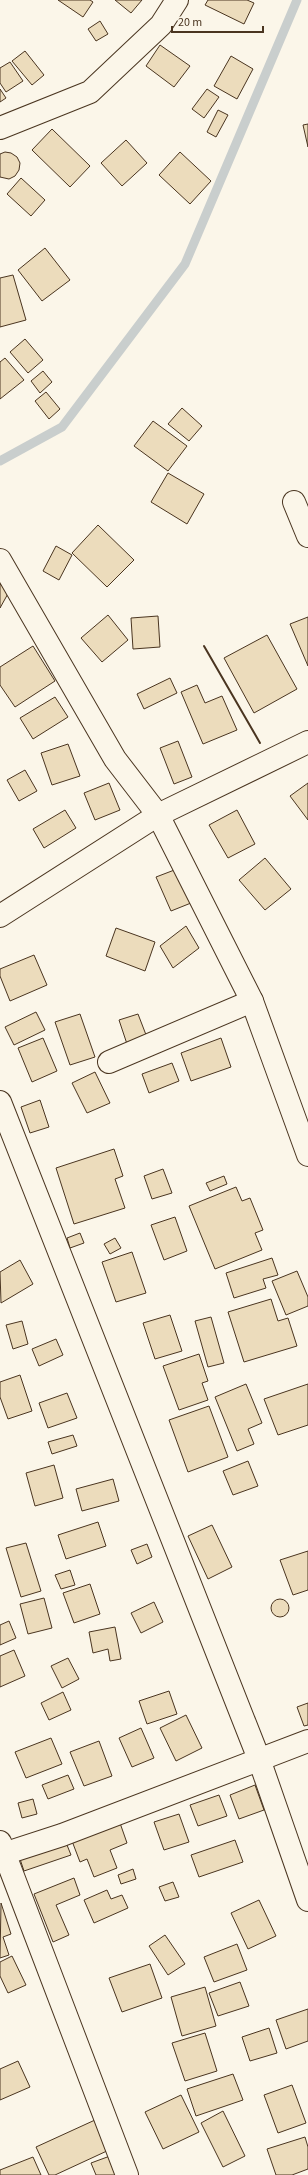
<svg xmlns="http://www.w3.org/2000/svg" width="308" height="2175" viewBox="0 0 308 2175" font-family="'Source Sans 3',sans-serif">
<style>
.lines{fill:none;stroke-linecap:round;stroke-linejoin:round}
.stream{stroke:#c9cecd;stroke-width:9}
.building{fill:#ecdcbc;stroke:#4a3520}
.minor-casing{stroke:#4a3520;stroke-width:24}
.minor{stroke:#fbf6e9;stroke-width:22}
.wall{stroke:#4a3520;stroke-width:2}
</style>
<rect width="100%" height="100%" fill="#fbf6e9"/>
<g class="lines">
<path class="stream" d="M0,461L62,427L185,264L297,0"/>
</g>
<g class="building">
<path d="M58,0H90L93,2L83,17Z"/>
<path d="M115,0H142L131,13Z"/>
<path d="M208,0H247L254,3L244,24L205,5Z"/>
<path d="M100,21L108,34L96,41L88,29Z"/>
<path d="M160,45L190,66L174,87L146,66Z"/>
<path d="M25,51L44,75L32,85L12,61Z"/>
<path d="M231,56L253,69L237,99L214,86Z"/>
<path d="M10,62L23,81L6,92L0,83V68Z"/>
<path d="M0,89L6,98L0,102Z"/>
<path d="M207,89L219,97L204,118L192,109Z"/>
<path d="M218,110L228,115L216,137L207,132Z"/>
<path d="M308,124V147L303,125Z"/>
<path d="M52,129L90,166L70,187L32,150Z"/>
<path d="M126,140L147,163L122,186L101,163Z"/>
<path d="M5,152L11,153L17,157L20,163L19,170L15,176L9,179L0,177V154Z"/>
<path d="M180,152L211,181L190,204L159,175Z"/>
<path d="M21,178L45,200L31,216L7,194Z"/>
<path d="M45,248L70,280L42,301L18,270Z"/>
<path d="M13,275L26,320L0,327V278Z"/>
<path d="M25,339L43,360L28,373L10,352Z"/>
<path d="M5,358L24,380L0,399V362Z"/>
<path d="M43,371L52,382L40,393L31,381Z"/>
<path d="M46,392L60,409L49,419L35,401Z"/>
<path d="M182,408L202,426L189,441L168,424Z"/>
<path d="M153,421L187,446L168,471L134,446Z"/>
<path d="M168,473L204,494L187,524L151,502Z"/>
<path d="M98,525L134,560L107,587L72,553Z"/>
<path d="M56,546L72,555L59,580L43,571Z"/>
<path d="M0,584L10,590L0,608Z"/>
<path d="M108,615L128,640L102,662L81,638Z"/>
<path d="M158,616L160,647L133,649L131,618Z"/>
<path d="M308,617V666L290,624Z"/>
<path d="M267,635L297,689L254,713L224,658Z"/>
<path d="M33,646L55,681L15,707L0,685V667Z"/>
<path d="M170,678L177,693L144,709L137,694Z"/>
<path d="M197,685L205,703L222,696L237,730L203,744L181,692Z"/>
<path d="M55,697L68,717L33,739L20,718Z"/>
<path d="M178,741L192,777L174,784L160,748Z"/>
<path d="M68,744L80,776L52,785L41,753Z"/>
<path d="M25,770L37,791L19,801L7,780Z"/>
<path d="M109,783L120,810L95,820L84,793Z"/>
<path d="M308,783V820L290,796Z"/>
<path d="M65,810L76,828L44,848L33,829Z"/>
<path d="M237,810L255,844L228,858L209,825Z"/>
<path d="M265,858L291,889L265,910L239,880Z"/>
<path d="M177,869L191,903L171,911L156,877Z"/>
<path d="M186,926L199,948L173,968L160,946Z"/>
<path d="M116,928L155,942L145,971L106,956Z"/>
<path d="M34,955L47,985L10,1001L0,976V969Z"/>
<path d="M36,1012L45,1030L14,1045L5,1027Z"/>
<path d="M80,1014L95,1057L70,1065L55,1022Z"/>
<path d="M138,1014L148,1040L128,1047L119,1020Z"/>
<path d="M43,1038L57,1071L32,1082L18,1048Z"/>
<path d="M221,1038L231,1067L191,1081L181,1053Z"/>
<path d="M172,1063L179,1081L149,1093L142,1074Z"/>
<path d="M95,1072L110,1103L87,1113L72,1083Z"/>
<path d="M40,1100L49,1127L30,1133L21,1107Z"/>
<path d="M114,1149L123,1176L115,1179L125,1208L74,1224L56,1168Z"/>
<path d="M163,1169L172,1193L152,1199L144,1176Z"/>
<path d="M224,1176L227,1184L210,1191L206,1183Z"/>
<path d="M236,1187L242,1201L250,1198L263,1230L255,1233L262,1250L215,1269L189,1206Z"/>
<path d="M175,1217L187,1251L164,1260L151,1225Z"/>
<path d="M80,1233L84,1243L70,1248L67,1238Z"/>
<path d="M115,1238L121,1248L110,1254L104,1244Z"/>
<path d="M132,1252L146,1293L116,1302L102,1262Z"/>
<path d="M272,1258L278,1275L263,1279L266,1288L234,1298L226,1273Z"/>
<path d="M20,1260L33,1284L1,1303L0,1272Z"/>
<path d="M297,1271L308,1297V1306L286,1315L272,1281Z"/>
<path d="M271,1299L278,1321L288,1318L297,1346L244,1362L228,1312Z"/>
<path d="M170,1315L182,1351L155,1359L143,1323Z"/>
<path d="M211,1317L224,1363L208,1367L195,1321Z"/>
<path d="M22,1321L28,1344L13,1349L6,1325Z"/>
<path d="M56,1339L63,1355L39,1366L32,1349Z"/>
<path d="M199,1354L208,1381L202,1383L208,1400L179,1410L163,1366Z"/>
<path d="M20,1375L32,1411L8,1419L0,1397V1382Z"/>
<path d="M246,1384L262,1423L248,1429L254,1444L237,1451L215,1397Z"/>
<path d="M308,1384V1425L278,1435L264,1399Z"/>
<path d="M67,1393L77,1418L48,1428L39,1403Z"/>
<path d="M209,1406L228,1457L188,1472L169,1420Z"/>
<path d="M73,1435L77,1446L52,1454L48,1442Z"/>
<path d="M248,1461L258,1486L233,1495L223,1471Z"/>
<path d="M54,1465L63,1498L35,1506L26,1473Z"/>
<path d="M113,1479L119,1501L82,1511L76,1489Z"/>
<path d="M98,1522L106,1546L66,1559L58,1535Z"/>
<path d="M212,1525L232,1567L208,1579L188,1536Z"/>
<path d="M26,1543L41,1591L21,1597L6,1548Z"/>
<path d="M147,1544L152,1557L137,1564L131,1550Z"/>
<path d="M308,1551V1590L293,1595L280,1560Z"/>
<path d="M70,1570L75,1585L61,1589L55,1575Z"/>
<path d="M90,1584L100,1614L74,1623L63,1593Z"/>
<path d="M44,1598L52,1628L28,1634L20,1604Z"/>
<circle cx="280" cy="1608" r="9"/>
<path d="M154,1602L163,1622L141,1633L131,1613Z"/>
<path d="M9,1621L16,1638L0,1645V1625Z"/>
<path d="M115,1627L121,1659L110,1661L108,1649L93,1653L89,1632Z"/>
<path d="M14,1650L25,1676L0,1687V1656Z"/>
<path d="M68,1658L79,1679L62,1688L51,1666Z"/>
<path d="M169,1691L177,1714L147,1724L139,1701Z"/>
<path d="M63,1692L71,1710L49,1720L41,1703Z"/>
<path d="M308,1703V1725L304,1726L297,1707Z"/>
<path d="M186,1715L202,1748L176,1761L160,1728Z"/>
<path d="M141,1728L154,1758L132,1767L119,1738Z"/>
<path d="M51,1738L62,1764L26,1778L15,1752Z"/>
<path d="M99,1741L112,1776L84,1786L70,1752Z"/>
<path d="M68,1775L74,1789L48,1799L42,1785Z"/>
<path d="M255,1785L264,1810L239,1819L230,1795Z"/>
<path d="M219,1795L227,1816L198,1826L190,1805Z"/>
<path d="M33,1799L37,1814L22,1818L18,1803Z"/>
<path d="M179,1814L189,1842L164,1850L154,1822Z"/>
<path d="M120,1823L127,1843L110,1850L117,1868L94,1877L87,1859L80,1862L72,1841Z"/>
<path d="M65,1840L71,1855L24,1871L19,1856Z"/>
<path d="M235,1840L243,1862L199,1877L191,1855Z"/>
<path d="M133,1869L136,1879L121,1884L118,1875Z"/>
<path d="M74,1878L80,1895L56,1905L69,1935L53,1942L34,1894Z"/>
<path d="M173,1882L179,1897L165,1901L159,1887Z"/>
<path d="M107,1890L111,1899L122,1895L128,1908L94,1923L84,1900Z"/>
<path d="M259,1900L276,1936L248,1949L231,1913Z"/>
<path d="M1,1903L11,1934L3,1937L9,1955L0,1958Z"/>
<path d="M165,1935L185,1964L168,1975L149,1946Z"/>
<path d="M237,1944L247,1970L214,1982L204,1957Z"/>
<path d="M12,1956L26,1985L8,1993L0,1976V1962Z"/>
<path d="M150,1964L162,1998L122,2012L109,1978Z"/>
<path d="M240,1982L249,2006L218,2016L209,1993Z"/>
<path d="M205,1987L216,2026L182,2036L171,1997Z"/>
<path d="M308,2009V2041L286,2049L276,2020Z"/>
<path d="M269,2028L277,2053L250,2061L242,2037Z"/>
<path d="M205,2033L217,2071L185,2081L172,2043Z"/>
<path d="M18,2061L30,2087L0,2100V2069Z"/>
<path d="M233,2074L243,2100L196,2116L187,2089Z"/>
<path d="M292,2085L306,2123L278,2133L264,2095Z"/>
<path d="M181,2095L199,2132L163,2149L145,2112Z"/>
<path d="M223,2111L245,2156L223,2167L201,2123Z"/>
<path d="M95,2120L109,2150L55,2175H49L36,2147Z"/>
<path d="M305,2137L308,2147V2169L292,2175H276L267,2149Z"/>
<path d="M110,2156L117,2175H96L91,2163Z"/>
<path d="M33,2157L41,2175H0V2170Z"/>
</g>
<g class="lines">
<g class="minor-casing">
<g id="minor">
<path d="M0,128L90,92L161,25L177,0"/>
<path d="M294,502L308,536"/>
<path d="M0,560L115,759L158,815L252,1001L308,1155"/>
<path d="M0,916L158,815L308,742"/>
<path d="M109,1062L252,1001"/>
<path d="M0,1102L259,1759L308,1900"/>
<path d="M0,1842L127,2175"/>
<path d="M0,1855L62,1835L308,1741"/>
</g>
</g>
<use href="#minor" class="minor"/>
<path class="wall" d="M204,646L260,743"/>
</g>
<path d="M172 26v6h91v-6" fill="none" stroke="#4a3520" stroke-width="2"/>
<text x="178" y="26" font-size="12" fill="#4a3520" stroke="#fbf6e9" stroke-width="3" paint-order="stroke">20 m</text>
</svg>
